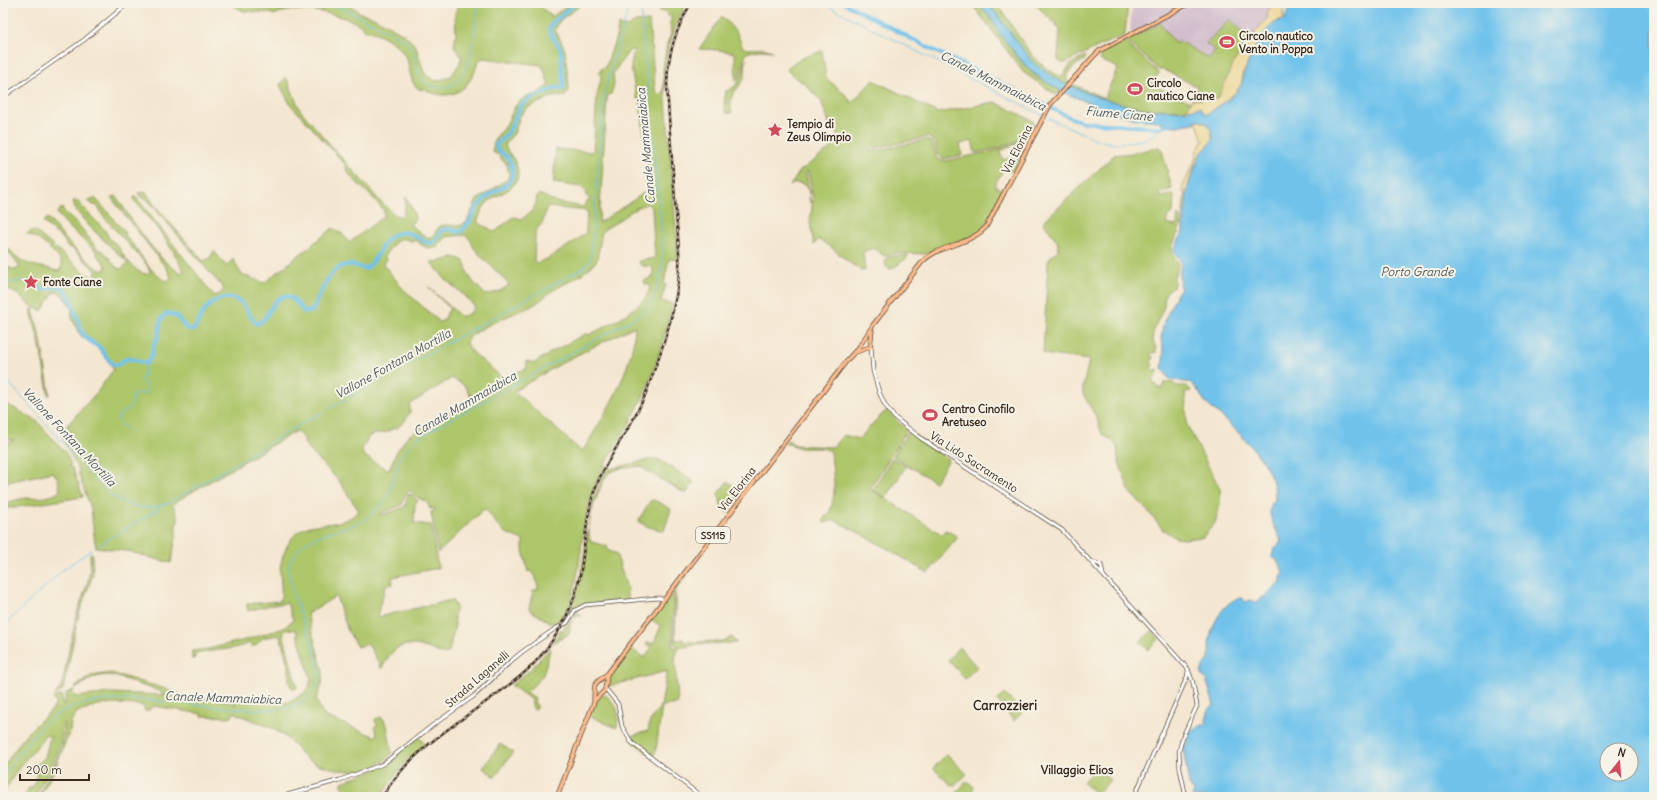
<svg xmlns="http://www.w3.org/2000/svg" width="1657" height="800" viewBox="0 0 1657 800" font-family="Delius,sans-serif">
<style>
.industrial{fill:#d1bdcc}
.green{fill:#aec66b;stroke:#747844;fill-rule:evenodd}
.sand{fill:#eeda9e;stroke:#94825e}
.water{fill:#6fc2eb;stroke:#557684;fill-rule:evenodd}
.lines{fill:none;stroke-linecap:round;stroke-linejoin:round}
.stream{stroke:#6fc2eb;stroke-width:1}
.river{stroke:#6fc2eb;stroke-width:4}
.minor-casing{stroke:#574639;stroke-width:4.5}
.major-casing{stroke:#574639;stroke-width:5}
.minor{stroke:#fff;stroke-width:3}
.major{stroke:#fbbb8c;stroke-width:3.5}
.rail-casing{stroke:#3b2a1e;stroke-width:2.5}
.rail{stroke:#f7f3e8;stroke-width:1;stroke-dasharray:3;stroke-linecap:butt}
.labels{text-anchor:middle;stroke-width:4;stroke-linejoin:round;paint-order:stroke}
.shield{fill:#f7f3e8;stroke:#73665b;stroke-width:1}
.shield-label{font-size:10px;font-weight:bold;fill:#3b2a1e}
.poi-label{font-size:11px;font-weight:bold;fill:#3b2a1e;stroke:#f7f3e8;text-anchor:start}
.street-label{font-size:11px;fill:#3b2a1e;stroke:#f7f3e8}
.water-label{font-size:12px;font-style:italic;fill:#4b585c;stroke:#f7f3e8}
.neighbourhood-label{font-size:12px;font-weight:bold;fill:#3b2a1e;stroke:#f7f3e8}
.quarter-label{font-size:13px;font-weight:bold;fill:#3b2a1e;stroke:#f7f3e8}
</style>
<rect width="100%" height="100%" fill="#f7f3e8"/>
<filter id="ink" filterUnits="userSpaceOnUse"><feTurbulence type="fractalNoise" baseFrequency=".025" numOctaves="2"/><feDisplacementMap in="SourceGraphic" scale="8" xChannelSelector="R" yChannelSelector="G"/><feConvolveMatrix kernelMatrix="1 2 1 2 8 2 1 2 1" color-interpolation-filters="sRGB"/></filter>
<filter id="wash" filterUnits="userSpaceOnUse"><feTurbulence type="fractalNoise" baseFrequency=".012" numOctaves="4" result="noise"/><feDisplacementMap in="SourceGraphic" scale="16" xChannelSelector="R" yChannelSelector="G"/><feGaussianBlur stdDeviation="0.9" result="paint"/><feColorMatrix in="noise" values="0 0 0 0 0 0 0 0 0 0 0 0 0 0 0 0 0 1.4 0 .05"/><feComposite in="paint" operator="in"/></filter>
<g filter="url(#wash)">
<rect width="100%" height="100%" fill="#f4e7d1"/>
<path class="industrial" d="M1132,3H1273L1268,11L1267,19L1248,40L1209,59L1179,41L1175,44L1138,36L1130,32Z"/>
<g class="green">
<path d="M230,3H346L349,6L356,9L360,13L373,17L404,34L416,46L423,70L426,75L436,81L447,78L452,75L460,63L461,56L454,46L456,34L455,14L458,3H537L550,15V18L572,3H584L560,20L555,30L562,43L565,51L569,89L565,96L551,97L527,108L520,116L514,134L505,143C505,153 518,158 518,174C517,191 497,193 487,203C482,208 480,215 477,222L495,232L512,218L514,217L522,219C532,211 536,209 537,196L539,194L556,202L584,207L585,203L589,201V199L586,195L587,192L581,187L553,183L556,149L593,152L597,95L601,79L600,72L601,69L606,66L614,43L617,34L618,25L628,27L635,22L649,21L655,88L657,94L664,93L663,70L667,43L671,35L670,23L672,16H668L665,11H660V7L664,3H687C677,22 669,41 666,63C663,84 667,106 668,127C671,171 675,215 678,260L669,259L664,283L666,285L661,301L673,304C663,341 653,380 635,413C621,440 603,462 593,491C577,535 585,580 561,623L556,626L531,611L529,608L533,591L538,589L537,581L531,571L528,572L523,550V540C515,537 506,534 500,528C494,522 491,513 484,509L438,553L431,512L435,510L434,508L430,509L427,502L418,498L410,491H408L405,495L402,505L379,514L382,515L405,507L408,494L412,495L418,501L415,504L414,523L431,525L438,568L392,577L393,584L386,585L379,608L378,617L452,600L456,607L454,616L455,624L449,652L445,654C439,653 433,650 427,648C404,640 391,647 382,669L380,667V663L377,660L368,644L357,647L348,631L336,596L307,614L323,671L322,685L316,700L324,716L376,737L377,734L375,727L377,726L375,719L382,717L387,725L392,754C372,773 353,774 327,767C320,765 313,763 307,759C298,752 293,742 283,735C270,725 253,721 239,715L236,713L234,712L232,717L202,716V714L154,706L146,712L142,705L115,704L96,705L86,710L77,712L71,721L70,731L53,773L39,797H37C49,776 66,747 65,723H63C63,750 47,774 34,797H24L29,788L33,787L37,775L35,773L39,762L45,758L50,736L44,735C42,743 28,756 21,765C14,774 9,784 3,794V767L27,733L53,709L56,703L53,698L62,695L63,704H65L66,693L74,690L72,693L76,697L110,693L166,695C158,690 149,688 140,685C111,674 103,669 77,688H74L91,676L111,673L176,692L183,696L233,702L234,705L236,702L233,700L208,698H241L262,702H289L303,694L309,687L311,679L296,630L288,629L283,633L297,688L293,689C287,684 290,677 289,670C287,661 283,643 279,635L263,638L255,646H252L250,643C235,650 212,650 196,654L194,659L192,660V651L208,649L249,639L284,628L293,620L287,603L266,606L248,611L247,604L280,601C284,587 277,573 282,559C299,505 331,538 359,511L339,481L312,453L304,443L305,440L296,431L180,499L173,505L179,521L176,524V537L171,563L126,551L95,547L96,544L95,543L91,509L78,472L79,471L70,454L61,432L98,391L113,370V368L98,348L81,336L72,318L71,307L61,293L54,292L42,311L30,305L17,294L3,287V265L15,270L20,267L6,249L8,248C27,269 32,263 57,271L60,270L62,265C60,255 37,236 27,234L31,231H35L86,274L92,277H95L96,271L72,248L67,247L64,240L43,222L48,218C63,237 80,257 100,270H105L106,265L97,255L96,251L72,230L58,215L57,212L62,208L65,213L82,229L95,246L99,250L103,251L117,268L121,269L128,263L88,225L76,210L73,201H79L82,207L105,230L109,238L117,245L126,259L138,271L145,274L150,273L147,265L102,215C98,201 94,209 88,200L95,198L113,218L114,221L124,230L126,237C138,248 152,278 168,281L171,277L167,269L113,200V197L116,196C128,215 161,266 182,273L184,271C170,243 153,223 134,200V197H136L214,296L220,294L224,289L146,198H142L138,193L146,192L153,203L203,261L209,259L214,251L226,266L233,259L241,274L264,283L333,228L339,233H342L349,243L384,216V211C379,204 373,198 367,192C358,183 348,177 345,164L290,104L280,85L286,77L300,110L378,199L394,214L402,217L405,208L406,197L414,213L415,219L410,225L428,238C435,238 435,230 440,226C449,223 457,229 466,223L477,200L508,179L509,175L507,164L502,160L499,155L492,152L495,139L507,123L516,105L525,97L537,94L549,85L544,70L541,65L483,58C477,61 477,65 475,71C469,85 460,94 445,95C438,95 429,93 424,88L421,90C409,85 411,70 407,60C402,49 394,42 383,36C377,33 372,31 365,31C363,29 363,26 360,25C340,13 295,4 274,15L270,13L243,11ZM632,50H634C634,55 631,60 631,66C632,77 635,88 637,99H640L650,189L599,223L607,99L608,95L611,94L614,85L613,73L629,51ZM645,204H648L652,208L655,258L639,261L638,263L643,266H651L653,269V276L644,281L645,284H649C655,304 603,327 589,335L587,333L550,353C546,357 540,358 535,363L526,361L527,366L525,370L518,371L505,380L472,352L466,343C469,330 516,313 530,307C538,303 545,296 552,291C567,282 587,274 597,260L602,232C606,227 613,225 618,221C626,215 635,208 645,204ZM548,207L587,211L586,232C582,238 543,263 536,263L534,261L535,235L537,229L543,222L546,209ZM465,235C471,238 471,243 474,248C484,262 499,271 509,285L500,291L486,295C480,289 473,283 469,276C463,265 471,260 452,257L446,260L431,262L446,280L465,296L474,306C473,312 466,317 460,316L428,287L450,308L447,313L445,319L440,322L403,289L383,264L386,260L385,255L394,243L403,238L411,241L415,240C422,245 430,252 439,246L445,237ZM635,326C633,372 605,414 582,452L514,391L569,359ZM452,378L464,385L473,400L460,404L452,411L437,418L408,436L397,451L389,469L384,468L363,455L362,449L369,436L375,434L387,432L392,429L397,428L404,422L410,412V404Z"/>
<path d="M967,3H978C996,23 1008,48 1027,68C1036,78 1049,84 1061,90L1056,95L1023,72L975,8Z"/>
<path d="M988,3H997C1015,28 1031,65 1062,77L1070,65L1085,56V60C1075,65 1070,68 1066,79L1071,84L1104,98L1118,68L1100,60L1099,57L1100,54L1124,41L1159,73L1152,85L1191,102L1186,110H1154L1116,103L1081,91L1051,77L1033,63Z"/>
<path d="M1034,3H1128L1125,34L1120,38L1114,39L1065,63H1061L1058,60L1060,29Z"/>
<path d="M722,16L737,33L743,48L749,49L762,48L773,51L760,50L746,53L738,79L736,81L735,53L719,50L699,49Z"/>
<path d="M1230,19L1248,39L1254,33L1257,36L1250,44L1241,48L1242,50L1234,62V65C1225,75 1227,91 1215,100L1192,99L1198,87L1162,69L1160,71L1126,40L1135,35H1139L1140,33L1160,23L1175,44L1179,41L1209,59L1215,50L1206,44Z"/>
<path d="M822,51L826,78L845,94L852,103L873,80L938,113L995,102L1033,121L1034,126L1027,139H1021L998,148L975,153L972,141L960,144L962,155L943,159L937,154L935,142L928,137L870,149V152L926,140L932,142C935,150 934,161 945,161L994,151L1020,141H1025L1000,151L1003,160L1019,156L1023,148H1025L1013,173L1004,168L994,186L1004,191L986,225L978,233L967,239L927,254L896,253L884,256L874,248L863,252L865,271C847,265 835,247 818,239L814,245L810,222L813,199L808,171L806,172L810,199V203C809,199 810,194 808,190C804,182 796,181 790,186L800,171L839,142L836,132L829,123L821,101L804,83L797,79L787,70C792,59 812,55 822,51Z"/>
<path d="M746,59C745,65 746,72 744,78C737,93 727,92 732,113H726L724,106L726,91C741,87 742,71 746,59Z"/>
<path d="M1159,147L1162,150L1172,189L1159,193L1161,197L1174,194L1173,213L1168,215L1166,224L1175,226L1177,224L1178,215C1187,225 1171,240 1172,252C1172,256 1176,259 1178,263L1177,271L1174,276V285L1165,294C1164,298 1165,302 1164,306C1161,319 1146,334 1156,347V352L1150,354L1153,357L1151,362L1153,364L1151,369L1153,371L1159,369L1153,381L1154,384L1157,385L1158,388H1162L1164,383H1173L1177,386H1187L1191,391L1185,392L1187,425L1220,489V504L1215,523L1203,537L1183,539L1176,538L1162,529L1148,511L1130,493L1118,459L1117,447L1114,442L1102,434L1096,417L1083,394V387L1089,360L1043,354L1048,263L1050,257L1059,249L1057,241L1043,222L1114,155L1133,153Z"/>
<path d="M908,255L907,258L893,268L890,269L886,267L885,261L886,258L894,256Z"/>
<path d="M32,309H35L33,310L41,340L50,395H48V392L39,341L31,311Z"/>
<path d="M3,402L37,421L59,446L65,451L71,464L69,466V467H72L83,497L3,509V503C11,502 20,498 28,498C38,498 52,498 60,491L58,479L53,472L3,483V446L14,440L3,439Z"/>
<path d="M887,410L898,422L907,430L870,489L941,534H943L946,530L958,537L928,573C897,554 867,536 834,520L825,523L823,522L825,516H828C839,490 832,477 831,451C821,446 811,449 801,448C795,447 790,443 785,444L788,440L795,445L833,447L843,435L859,439L875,421Z"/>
<path d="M909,431L948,459L947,463L935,482L893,456Z"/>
<path d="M656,458L692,480L693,483L686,494L645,470L642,466L618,469L608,473C599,488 583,525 591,542L607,546L608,551L616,553L627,588V600L582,605L572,612L571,611L572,612L564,624L574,599L581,574L593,499L607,467L610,469Z"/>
<path d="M892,458L906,466L886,498L873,490Z"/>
<path d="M727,482L745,491L728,513L721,507L720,498L717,495Z"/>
<path d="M654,500L671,509L664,531L646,526L638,521L650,501Z"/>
<path d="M92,553L93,574L79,614L63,690L55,695L61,687C67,663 71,638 77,614C84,590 92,581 90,554Z"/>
<path d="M688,572C686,581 678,584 675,593C679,608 673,624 676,640L683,639L684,642L723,641L732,637L736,643L699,644L679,648L675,658L678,704L662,706L656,750L654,756L652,757L636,744L630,736L648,731L650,721L661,706L667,671L610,686L607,683L609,674L631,646L633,648V650L644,658L652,647L646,644L648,642L652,644L655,640L661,626L652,620L644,629L670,595L674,601L672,623L673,648L678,647L675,644L674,639L675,600L672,592Z"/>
<path d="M577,611L582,616C569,615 571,625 569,634L553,643L561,629L564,631L566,628L563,627L567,626Z"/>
<path d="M1152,631L1159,639L1148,650L1145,646L1140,642Z"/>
<path d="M551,647L543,675L527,692L535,698L534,702L538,707L534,710L530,699L511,685L531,669Z"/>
<path d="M959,647L977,667L965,679L948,660Z"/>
<path d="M1004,693L1023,712L1014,721L997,700Z"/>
<path d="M603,694C616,701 622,714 616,728L590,716L599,696Z"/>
<path d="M419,737L425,745L405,763L380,797H343L342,782L379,768Z"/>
<path d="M500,744L513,752L495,777L483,768Z"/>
<path d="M947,754L967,774L955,785H951L933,768Z"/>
<path d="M1096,767L1110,780L1097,795L1083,782Z"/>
<path d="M966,782H969L973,786V790L967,797H955L956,795L955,794Z"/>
</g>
<g class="sand">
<path d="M1277,3H1284L1283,16L1285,19L1279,20L1244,71L1241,85L1235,93L1208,114L1190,110L1186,111L1192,99L1201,100L1210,97L1215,100L1219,96L1234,62L1244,47L1250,44L1257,36L1254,33L1267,19L1268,11L1272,5L1275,7Z"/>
<path d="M1198,120L1206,123L1211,130L1213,139L1209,145L1200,154L1190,180L1183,223L1182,217L1185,191L1182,192L1183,185L1194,164L1197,150L1203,141L1197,123H1193Z"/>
</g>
<path class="water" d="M978,3H988L1033,63L1059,81L1097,97L1141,109L1186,111L1200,107L1204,113L1208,114C1219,105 1235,98 1241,85C1243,81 1243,75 1245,70C1253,51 1264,22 1286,19L1288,9L1297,3H1654V797H1192L1194,791L1189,785L1183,746L1187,745V740L1185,738C1189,730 1198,726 1207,724L1206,720L1209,709L1214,705L1206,679L1202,676C1201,668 1203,665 1209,660C1210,653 1208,646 1210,638C1213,623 1225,598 1243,598L1244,602L1252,600L1257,603L1258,600L1264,597L1281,581V577L1284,573L1277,560L1272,557L1274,549L1277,547L1281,540C1276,529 1263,510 1275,500C1278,467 1239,433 1217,412C1202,404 1201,391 1190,382C1182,383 1177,379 1170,380L1162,368L1164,353L1161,339L1164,321L1178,292L1181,289L1179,284L1181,281L1179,276L1181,264L1180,259L1175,254L1174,250L1183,232V223L1188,186L1200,154L1209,145L1213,139L1211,130L1206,123L1198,120L1193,123L1177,126L1166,125L1158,121L1136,119L1106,110L1063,92L1044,81L1028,69L1000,34L990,17ZM1607,750H1631V774H1607Z"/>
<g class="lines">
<g class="stream">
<path d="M243,3L252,5L315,4L342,8L401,38C406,42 410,46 413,52C417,61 416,73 423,81C427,86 434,87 440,87C473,91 475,25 478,3"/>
<path d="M822,3L1042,115"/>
<path d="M1285,3L1283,12L1286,19"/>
<path d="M1045,117L1098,140L1115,144L1148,139L1161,128"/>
<path d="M3,283C14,285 19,279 28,281"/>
<path d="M3,376L106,491C128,508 148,514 174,500L301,424L581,269L590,261L591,254L604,94L630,3"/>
<path d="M129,431L122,426L118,421L119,415L128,409L132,404L133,395L136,393L146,394L148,389L141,380L144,374L145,364"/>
<path d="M99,545L157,510L159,507"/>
<path d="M3,626L64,569L91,550"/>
<path d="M3,776C19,755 33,730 56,715C102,685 195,708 249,709C268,710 289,712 305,700C308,697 314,692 316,688C329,659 285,598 289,564C290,561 292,558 294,555C306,536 329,533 349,526C353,525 358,524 362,521C372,514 385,504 389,492C394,482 395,470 399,460C403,451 412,444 419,437L635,318C660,299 661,277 663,247L642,27L641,3"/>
</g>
<g class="river">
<path d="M844,3L927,47L1069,117L1082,122L1161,128L1170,122"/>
<path d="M33,284L44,290C49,289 55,286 60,287C72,291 77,325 84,336C88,341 96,344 101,349C104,353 108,361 113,364C119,367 121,361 126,359C133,357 140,363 147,363L151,357L154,344L158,337L161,319L167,313L176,316L187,329L193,330C198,325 200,317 204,311C212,300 227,293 240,302C248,308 249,318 257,324C270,319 269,301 284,296L292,298L304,312L312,311C319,297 329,265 347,265C352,264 360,267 365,269C380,261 380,236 399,233C419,228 430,260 441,231L447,229L460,232C473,222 471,214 479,205C482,202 485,198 488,196C499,187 515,187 512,168C510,158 505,155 497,150L496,145L508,133L520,107L527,100L555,88L563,89C564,86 561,51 560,48C556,41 551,37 549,29L553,22L576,3"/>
</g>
</g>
</g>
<g filter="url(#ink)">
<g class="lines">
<g class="minor-casing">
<g id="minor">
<path d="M3,97L84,40L128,3"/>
<path d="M871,346L873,371L879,392L885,405L894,417L922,439L1062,530L1188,669L1193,683L1197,706L1183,736L1179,751L1180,769L1186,797"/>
<path d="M1091,561L1101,565L1103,574"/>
<path d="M605,688L618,704L622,726L631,742L702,797"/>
<path d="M280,797L340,780L383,764L433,725L474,696L511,661L522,652L556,628L567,623L575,610L585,605L657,598L663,599"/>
<path d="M1134,797L1187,677L1188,671"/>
</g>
</g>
<g class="major-casing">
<g id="major">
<path d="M856,352L870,347L872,331"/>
<path d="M595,700L605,690L607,675"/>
<path d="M557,797L594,702C594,699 594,686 595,685C596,682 605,676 608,673L848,359L859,347L873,325L923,261C939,245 968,246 986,227L1050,105L1093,57L1099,51L1190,3"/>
</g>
</g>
<use href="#minor" class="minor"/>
<use href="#major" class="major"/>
<g class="rail-casing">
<path id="rail" d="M382,797C410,751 452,727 494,696C512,683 529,671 543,653C561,631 574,604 580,576C585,549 585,521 593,495C605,457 634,427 647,390C659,358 674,317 678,283C681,260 678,237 676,214C673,170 669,127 667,83C668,53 676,29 691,3"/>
</g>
<use href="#rail" class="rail"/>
</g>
</g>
<defs>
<g id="stadium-bare" transform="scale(1.2)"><path d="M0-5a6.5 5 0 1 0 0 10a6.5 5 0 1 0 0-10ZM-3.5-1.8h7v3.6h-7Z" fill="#d1495b" stroke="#f7f3e8" stroke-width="2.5" paint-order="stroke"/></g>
<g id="sight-bare" transform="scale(1.2)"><path d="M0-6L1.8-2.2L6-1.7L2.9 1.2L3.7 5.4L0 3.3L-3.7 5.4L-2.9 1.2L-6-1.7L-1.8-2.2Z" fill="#d1495b" stroke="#f7f3e8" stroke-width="2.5" paint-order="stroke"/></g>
</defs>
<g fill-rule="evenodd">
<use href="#stadium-bare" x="1227" y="42"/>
<use href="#stadium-bare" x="1135" y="89"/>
<use href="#sight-bare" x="775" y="130"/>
<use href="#sight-bare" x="31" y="282"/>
<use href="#stadium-bare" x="930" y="415"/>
</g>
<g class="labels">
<rect class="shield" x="696" y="527" width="34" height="16" rx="3"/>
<g class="shield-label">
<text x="713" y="539">SS115</text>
</g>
<g class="poi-label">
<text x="1239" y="40">Circolo nautico<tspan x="1239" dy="13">Vento in Poppa</tspan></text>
<text x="1147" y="87">Circolo<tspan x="1147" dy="13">nautico Ciane</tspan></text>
<text x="787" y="128">Tempio di<tspan x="787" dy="13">Zeus Olimpio</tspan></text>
<text x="43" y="286">Fonte Ciane</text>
<text x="942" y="413">Centro Cinofilo<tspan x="942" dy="13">Aretuseo</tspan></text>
</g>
<g class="street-label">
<text transform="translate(1017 149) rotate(-63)" y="4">Via Elorina</text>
<text transform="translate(974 462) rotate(33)" y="4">Via Lido Sacramento</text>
<text transform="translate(737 489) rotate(-52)" y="4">Via Elorina</text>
<text transform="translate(477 679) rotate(-41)" y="4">Strada Laganelli</text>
</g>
<g class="water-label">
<text transform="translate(993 81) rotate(27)" y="4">Canale Mammaiabica</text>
<text transform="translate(1119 114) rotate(5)" y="4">Fiume Ciane</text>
<text transform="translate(646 146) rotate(-95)" y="4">Canale Mammaiabica</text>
<text x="1417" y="276">Porto Grande</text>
<text transform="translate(393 364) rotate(-29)" y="4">Vallone Fontana Mortilla</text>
<text transform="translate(465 404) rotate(-30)" y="4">Canale Mammaiabica</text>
<text transform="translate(69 437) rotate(47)" y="4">Vallone Fontana Mortilla</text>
<text transform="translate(223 698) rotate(2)" y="4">Canale Mammaiabica</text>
</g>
<g class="neighbourhood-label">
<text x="1077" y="774">Villaggio Elios</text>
</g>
<g class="quarter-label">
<text x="1005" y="710">Carrozzieri</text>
</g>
</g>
<rect width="1657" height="800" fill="none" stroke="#f7f3e8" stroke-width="16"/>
<g transform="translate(1619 762) rotate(17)"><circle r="19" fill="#f7f3e8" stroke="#aca397"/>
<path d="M0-3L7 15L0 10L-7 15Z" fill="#d1495b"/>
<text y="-6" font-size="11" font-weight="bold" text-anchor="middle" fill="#3b2a1e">N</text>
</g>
<path d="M20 774v6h69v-6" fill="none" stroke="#3b2a1e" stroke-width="2"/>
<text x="26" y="774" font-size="12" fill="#3b2a1e" stroke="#f7f3e8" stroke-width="3" paint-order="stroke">200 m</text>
</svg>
